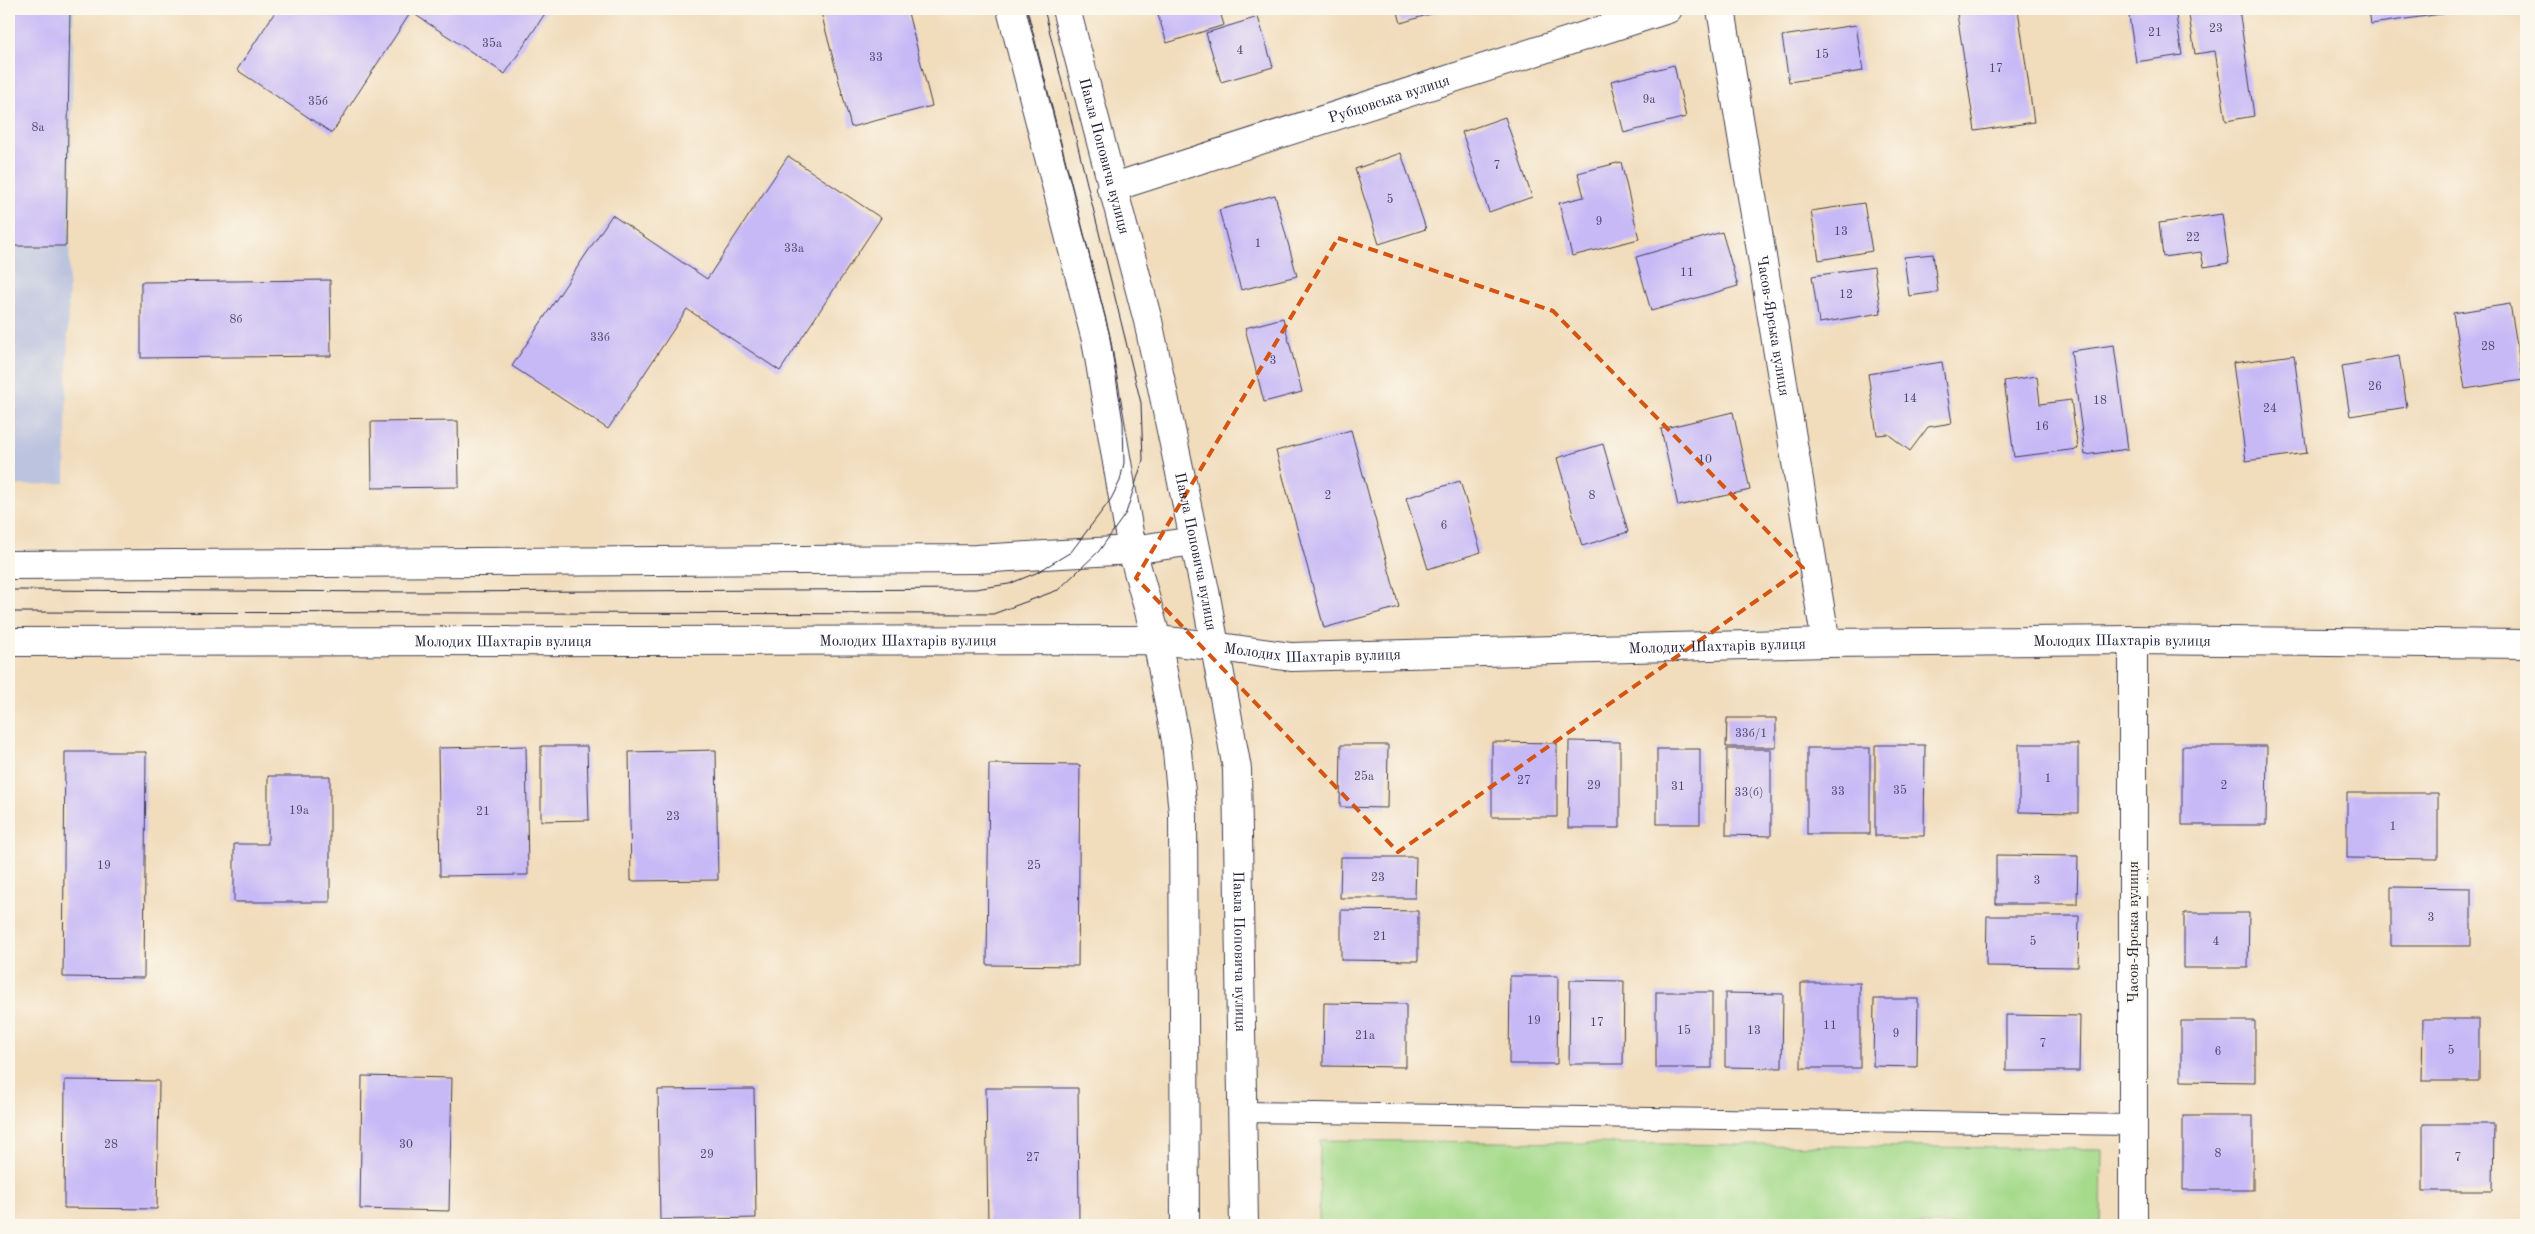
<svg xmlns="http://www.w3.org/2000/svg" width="2535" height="1234" viewBox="0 0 2535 1234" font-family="'Old Standard TT',serif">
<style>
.industrial{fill:#bcc3de}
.green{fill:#a5da8b;stroke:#647e63}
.building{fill:#c7b9f6}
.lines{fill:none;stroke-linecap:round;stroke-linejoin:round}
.service-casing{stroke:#413e4e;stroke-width:22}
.minor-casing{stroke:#413e4e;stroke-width:30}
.secondary-casing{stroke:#413e4e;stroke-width:30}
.service{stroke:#fff;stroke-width:20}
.minor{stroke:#fff;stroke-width:28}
.secondary{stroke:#fff;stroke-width:28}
.tram{stroke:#22223b;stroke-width:1}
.marked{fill:none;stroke:#d45411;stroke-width:4;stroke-dasharray:10 6;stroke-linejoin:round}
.labels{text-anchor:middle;stroke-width:4;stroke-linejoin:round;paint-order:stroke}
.number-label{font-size:12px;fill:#4b486a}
.street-label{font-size:15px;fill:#22223b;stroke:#fbf7ec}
</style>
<rect width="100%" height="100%" fill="#fbf7ec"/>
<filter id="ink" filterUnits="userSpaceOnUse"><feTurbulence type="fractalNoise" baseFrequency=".02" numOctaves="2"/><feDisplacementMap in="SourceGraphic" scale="10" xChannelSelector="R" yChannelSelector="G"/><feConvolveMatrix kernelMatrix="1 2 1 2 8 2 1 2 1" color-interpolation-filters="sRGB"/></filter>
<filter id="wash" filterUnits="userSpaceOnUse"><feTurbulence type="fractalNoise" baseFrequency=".0096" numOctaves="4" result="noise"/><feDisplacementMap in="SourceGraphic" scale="20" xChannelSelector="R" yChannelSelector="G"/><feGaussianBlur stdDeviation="1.12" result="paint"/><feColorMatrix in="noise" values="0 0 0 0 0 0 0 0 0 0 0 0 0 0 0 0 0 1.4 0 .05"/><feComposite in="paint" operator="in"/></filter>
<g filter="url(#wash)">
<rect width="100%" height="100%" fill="#f1dcbb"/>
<path class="industrial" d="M9,9H74L65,483L9,486Z"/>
<path class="green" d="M1320,1140L2102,1149L2101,1225H1319Z"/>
<g id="blocks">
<g class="building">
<path d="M9,9H70L66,246H9Z"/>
<path d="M277,9H548L505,74L411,12L332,133L237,70Z"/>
<path d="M820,9H907L932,106L851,127Z"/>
<path d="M1156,9H1219L1224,25L1167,43Z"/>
<path d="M1397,9H1446L1401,23Z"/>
<path d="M1991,9H2018L2034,122L1975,131L1957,14Z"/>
<path d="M2128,9H2175L2182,55L2136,62Z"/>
<path d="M2188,9H2239L2254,116L2226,121L2215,51L2195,54Z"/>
<path d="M2369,9H2469V10L2371,24Z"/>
<path d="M1258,17L1273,67L1221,82L1206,33Z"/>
<path d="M1856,25L1863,71L1789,82L1782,36Z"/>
<path d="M1674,65L1686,117L1624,133L1611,81Z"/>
<path d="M1505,117L1532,197L1489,212L1462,132Z"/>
<path d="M1401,153L1426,229L1379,244L1355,169Z"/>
<path d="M788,156L881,218L780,371L687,309L608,429L512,366L612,215L707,279Z"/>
<path d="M1621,162L1639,239L1572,256L1559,203L1584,197L1578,173Z"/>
<path d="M1275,195L1297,276L1241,290L1219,210Z"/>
<path d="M1864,203L1872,251L1819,260L1811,211Z"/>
<path d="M2222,214L2229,263L2204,267L2201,252L2163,257L2159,223Z"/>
<path d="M1722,232L1738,286L1651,311L1636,257Z"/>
<path d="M1933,254L1938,292L1909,296L1904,257Z"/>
<path d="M1874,267L1881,313L1819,323L1812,276Z"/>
<path d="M330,280L331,356L141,358V282Z"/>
<path d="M2510,304L2523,380L2465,389L2453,313Z"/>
<path d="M1283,318L1302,392L1264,402L1245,328Z"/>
<path d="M2114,345L2128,449L2085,455L2071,351Z"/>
<path d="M2294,355L2307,453L2246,461L2233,363Z"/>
<path d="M2399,356L2407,407L2350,416L2342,366Z"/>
<path d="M1942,362L1952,423L1928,427L1910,451L1888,434L1877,435L1868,374Z"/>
<path d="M2037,376L2040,404L2071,400L2078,449L2014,457L2004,381Z"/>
<path d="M1733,412L1750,490L1678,506L1661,429Z"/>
<path d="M458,421L459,487L372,488L371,422Z"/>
<path d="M1351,430L1399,607L1324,628L1276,451Z"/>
<path d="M1603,444L1628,532L1582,546L1557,458Z"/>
<path d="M1460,481L1481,552L1428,569L1406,498Z"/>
<path d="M1727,718H1776V747H1726Z"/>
<path d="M1569,741L1620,742V828H1568Z"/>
<path d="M1492,742L1557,743V817H1492Z"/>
<path d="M2019,744H2078V813L2019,812Z"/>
<path d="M1341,745H1388L1387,808L1340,807Z"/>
<path d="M1875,745H1925L1924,836H1875Z"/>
<path d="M526,746L528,875L440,876L438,748Z"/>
<path d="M541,746H587L589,820L541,821Z"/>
<path d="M2182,746H2267L2266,825H2182Z"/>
<rect x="1807" y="748" width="63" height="86"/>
<rect x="1657" y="749" width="43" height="75"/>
<path d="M1727,749H1771V836L1726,835Z"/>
<path d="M716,750L718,880L631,881L629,752Z"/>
<path d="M65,752H146L144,978L63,977Z"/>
<path d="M989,764L1080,765L1078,966L987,965Z"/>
<path d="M268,776H330V902H234V844H268Z"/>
<path d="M2347,793H2438V859L2347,858Z"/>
<path d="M1996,855L2078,856L2077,904H1996Z"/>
<path d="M1341,857H1416L1415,898H1340Z"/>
<path d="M2391,887L2471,888V946H2391Z"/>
<path d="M1341,910L1418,911V961L1341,960Z"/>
<path d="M2184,913H2249L2248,968H2184Z"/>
<path d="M1987,916H2079L2078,967L1986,966Z"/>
<path d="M1510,976H1558L1557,1064H1509Z"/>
<path d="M1570,980L1624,981L1623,1064H1569Z"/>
<rect x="1801" y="983" width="59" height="85"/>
<rect x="1656" y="992" width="56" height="76"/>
<path d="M1725,993L1783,994L1782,1068L1725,1067Z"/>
<path d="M1874,999H1918L1917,1067L1873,1066Z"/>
<path d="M1324,1003L1406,1004V1067L1323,1066Z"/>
<path d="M2006,1015L2080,1016L2079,1071H2006Z"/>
<path d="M2423,1019H2479V1081H2422Z"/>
<path d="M2181,1021H2255V1082L2181,1081Z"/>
<path d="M362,1076L452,1078L449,1211L360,1209Z"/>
<path d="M65,1080L159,1081L157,1209L64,1208Z"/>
<path d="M986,1088H1078L1079,1225H988Z"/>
<path d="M754,1089L756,1218L660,1220L658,1090Z"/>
<rect x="2183" y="1116" width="70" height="74"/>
<path d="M2423,1124H2494L2493,1191H2423Z"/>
<rect x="2188" y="1223" width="66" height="2"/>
</g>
</g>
</g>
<g filter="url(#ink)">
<use href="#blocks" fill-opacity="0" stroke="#413e4e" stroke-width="1"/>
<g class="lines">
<g class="service-casing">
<path id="service" d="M1244,1112L2133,1125"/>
</g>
<g class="minor-casing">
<g id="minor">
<path id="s1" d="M1721,9L1826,643"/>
<path id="s2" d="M1111,188L1668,9"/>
<path id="s3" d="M1213,646L1291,657L1826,643L2133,640L2526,644"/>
<path d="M2133,1225V640"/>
</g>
</g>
<g class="secondary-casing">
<g id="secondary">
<path d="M1011,9L1096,340L1132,550L1157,640L1176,741L1183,813L1185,1225"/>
<path id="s4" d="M1066,9L1148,321L1205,591L1237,769L1244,1225"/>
<path d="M9,565L976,559L1132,550L1194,541"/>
<path id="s5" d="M9,642L1157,640L1213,646"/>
</g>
</g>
<use href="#service" class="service"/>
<use href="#minor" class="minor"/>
<use href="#secondary" class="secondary"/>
<g class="tram">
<path d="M9,590L423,592L975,589L1009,584L1036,573L1071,552L1111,499L1120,481L1124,463L1123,422L1109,332L1027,9"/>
<path d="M9,612L993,614L1058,590L1099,551L1126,513L1143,460L1141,403L1044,9"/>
</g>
</g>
</g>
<path class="marked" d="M1338,238L1553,311L1803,568L1398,852L1136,578Z"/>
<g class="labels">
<g class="number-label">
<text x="2216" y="32">23</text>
<text x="2155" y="36">21</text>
<text x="492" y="47">35а</text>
<text x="1240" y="54">4</text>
<text x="1822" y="58">15</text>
<text x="876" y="61">33</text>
<text x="1996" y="72">17</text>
<text x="1649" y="103">9а</text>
<text x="318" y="105">35б</text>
<text x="38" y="131">8а</text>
<text x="1497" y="169">7</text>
<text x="1390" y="203">5</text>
<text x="1599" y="225">9</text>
<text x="1841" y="235">13</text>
<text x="2193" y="241">22</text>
<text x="1258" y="247">1</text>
<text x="794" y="252">33а</text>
<text x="1687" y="276">11</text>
<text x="1846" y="298">12</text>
<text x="236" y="323">8б</text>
<text x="600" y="341">33б</text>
<text x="2488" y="350">28</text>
<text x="1273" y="364">3</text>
<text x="2375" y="390">26</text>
<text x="1910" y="402">14</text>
<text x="2100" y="404">18</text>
<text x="2270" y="412">24</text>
<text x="2042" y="430">16</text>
<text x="1705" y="463">10</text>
<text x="1328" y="499">2</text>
<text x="1592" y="499">8</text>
<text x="1444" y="529">6</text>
<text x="1751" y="737">33б/1</text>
<text x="1364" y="780">25а</text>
<text x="2048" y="782">1</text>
<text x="1524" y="784">27</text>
<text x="1594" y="789">29</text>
<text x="2224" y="789">2</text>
<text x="1678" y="790">31</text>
<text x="1900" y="794">35</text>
<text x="1838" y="795">33</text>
<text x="1749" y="796">33(б)</text>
<text x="299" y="814">19а</text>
<text x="483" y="815">21</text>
<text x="673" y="820">23</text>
<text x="2393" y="830">1</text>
<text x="104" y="869">19</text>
<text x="1034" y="869">25</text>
<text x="1378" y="881">23</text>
<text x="2037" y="884">3</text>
<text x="2431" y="921">3</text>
<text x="1380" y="940">21</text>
<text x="2033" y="945">5</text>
<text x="2216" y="945">4</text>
<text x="1534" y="1024">19</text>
<text x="1597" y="1026">17</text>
<text x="1830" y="1029">11</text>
<text x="1684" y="1034">15</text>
<text x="1754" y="1034">13</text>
<text x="1896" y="1037">9</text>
<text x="1365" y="1039">21а</text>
<text x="2043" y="1047">7</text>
<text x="2451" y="1054">5</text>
<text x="2218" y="1055">6</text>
<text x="111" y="1148">28</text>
<text x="406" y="1148">30</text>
<text x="2218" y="1157">8</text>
<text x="707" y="1158">29</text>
<text x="1033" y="1161">27</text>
<text x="2458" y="1161">7</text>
</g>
<g class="street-label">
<text dy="5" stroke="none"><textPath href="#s2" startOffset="292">Рубцовська вулиця</textPath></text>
<text dy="5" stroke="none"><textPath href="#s4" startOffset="152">Павла Поповича вулиця</textPath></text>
<text dy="5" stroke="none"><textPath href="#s1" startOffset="321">Часов-Ярська вулиця</textPath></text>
<text dy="5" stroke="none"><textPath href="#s4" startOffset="558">Павла Поповича вулиця</textPath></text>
<text dy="5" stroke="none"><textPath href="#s5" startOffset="494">Молодих Шахтарів вулиця</textPath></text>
<text dy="5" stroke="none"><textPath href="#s5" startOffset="899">Молодих Шахтарів вулиця</textPath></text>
<text dy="5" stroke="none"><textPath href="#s3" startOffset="910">Молодих Шахтарів вулиця</textPath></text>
<text dy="5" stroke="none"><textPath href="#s3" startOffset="505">Молодих Шахтарів вулиця</textPath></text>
<text dy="5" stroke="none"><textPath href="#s3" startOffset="100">Молодих Шахтарів вулиця</textPath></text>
<text transform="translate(2133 932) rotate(-90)" y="5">Часов-Ярська вулиця</text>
<text dy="5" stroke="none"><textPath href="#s4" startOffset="962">Павла Поповича вулиця</textPath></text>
</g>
</g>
<rect width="2535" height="1234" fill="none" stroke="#fbf7ec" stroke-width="30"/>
</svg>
